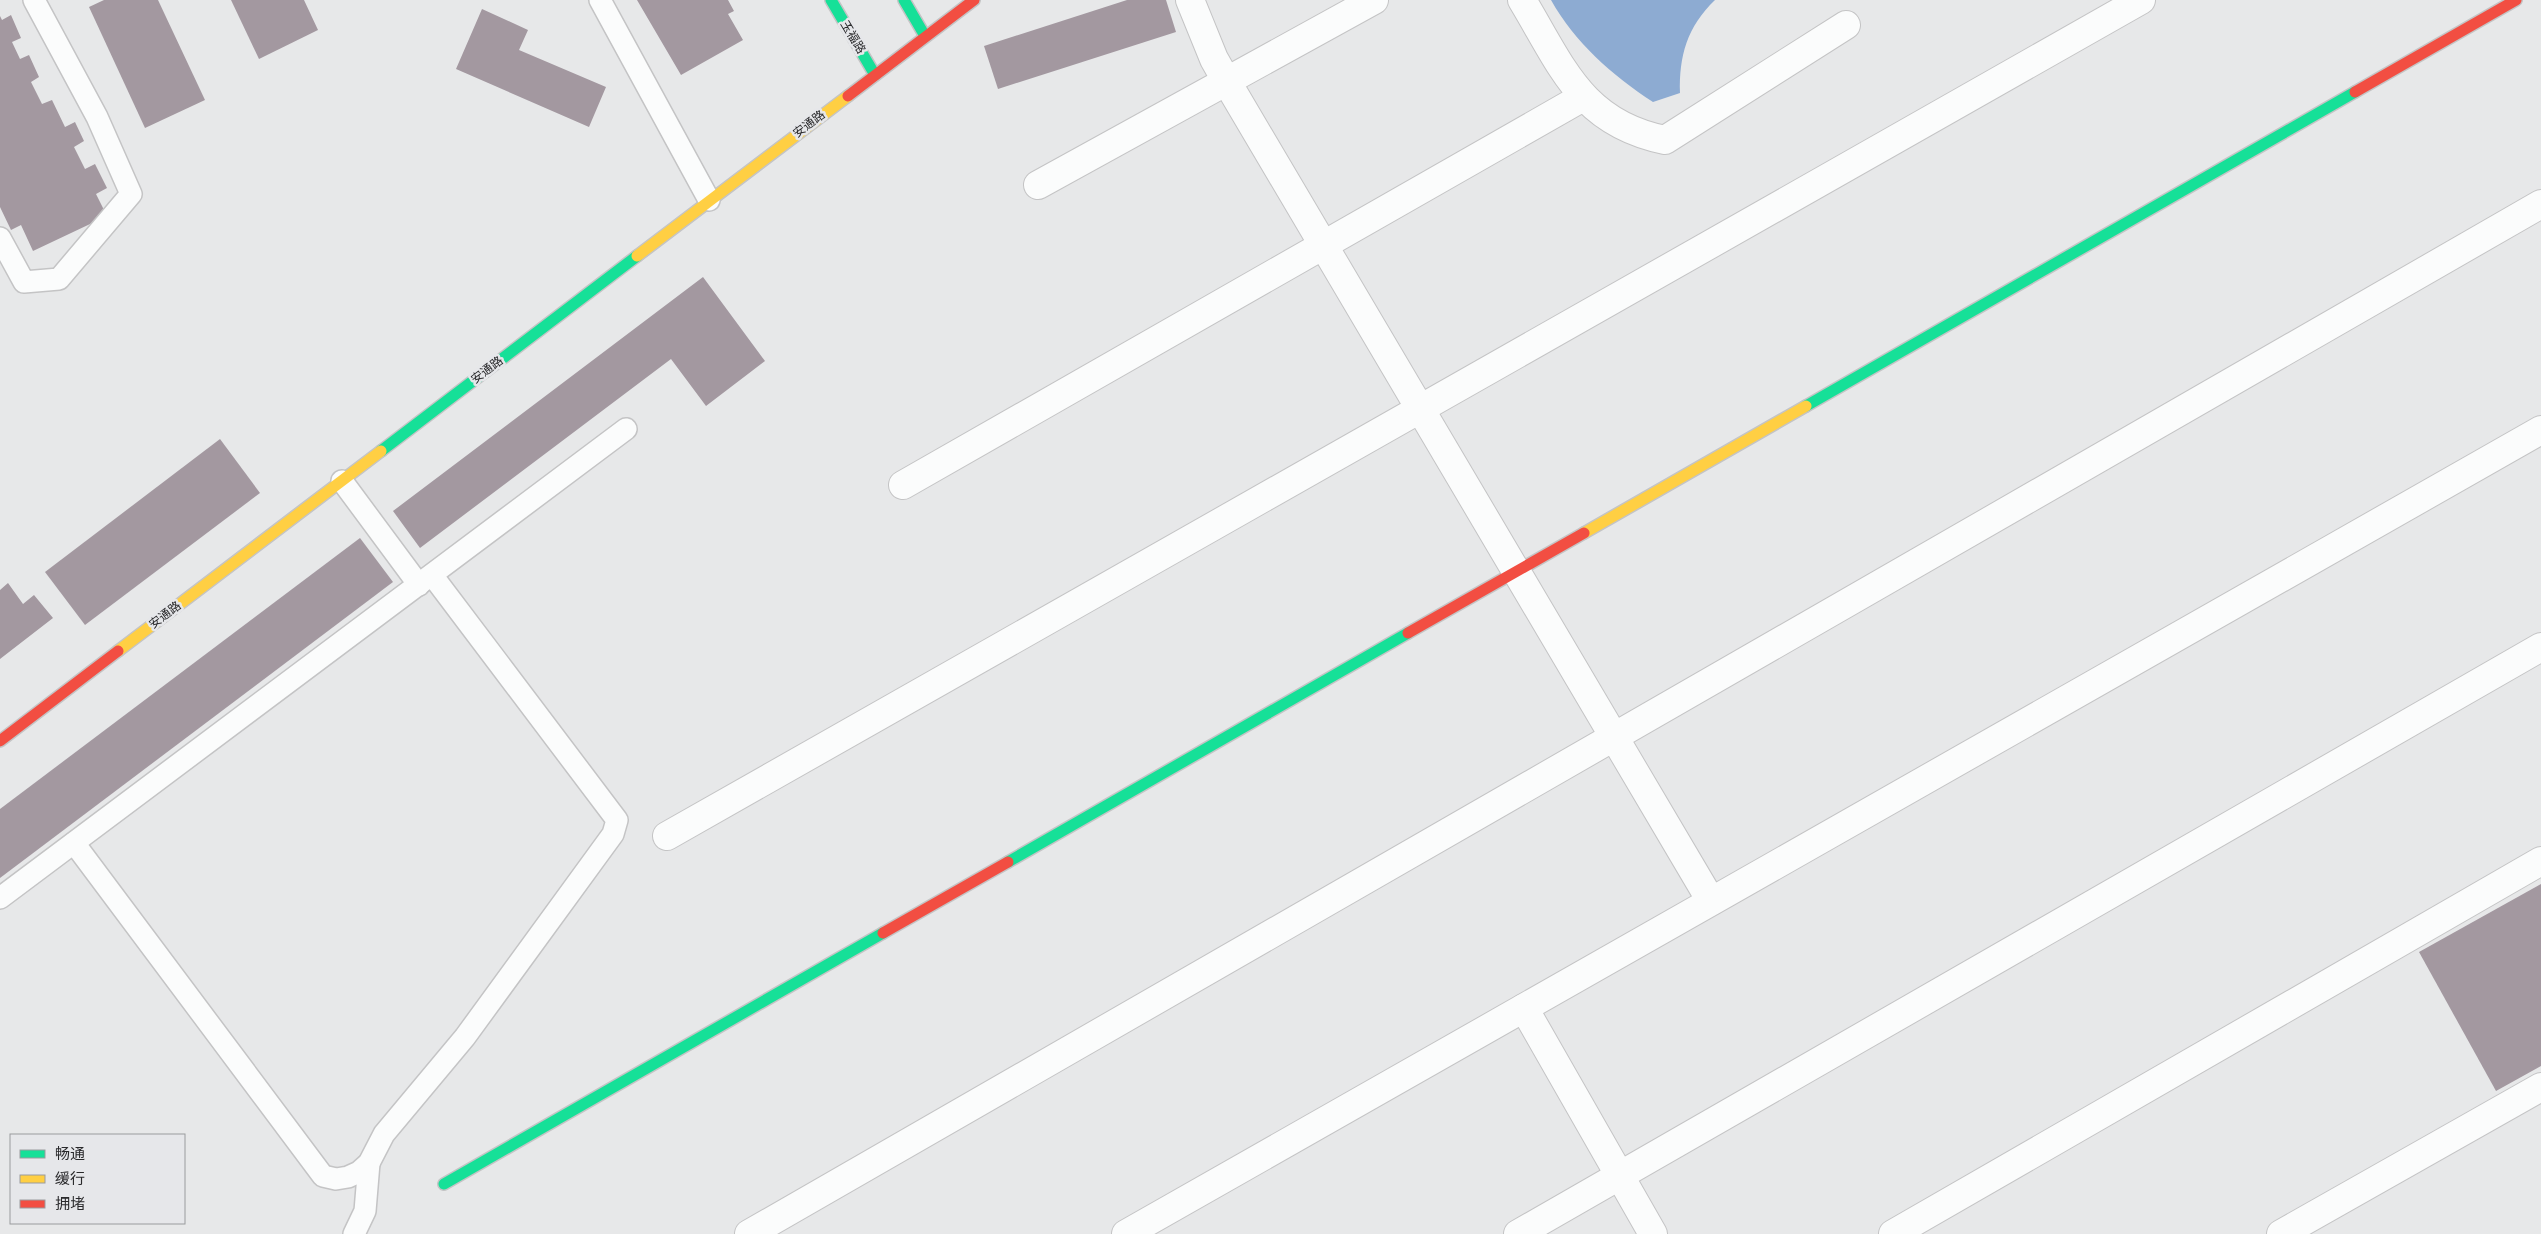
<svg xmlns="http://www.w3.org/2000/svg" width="2541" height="1234" viewBox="0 0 2541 1234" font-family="'Fira Sans Condensed','Noto Sans SC',sans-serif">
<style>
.water{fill:#8dabd2}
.building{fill:#a398a0}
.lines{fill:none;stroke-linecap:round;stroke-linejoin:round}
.lane-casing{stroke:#c4c4c5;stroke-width:24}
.street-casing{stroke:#c4c4c5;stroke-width:30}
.fast-casing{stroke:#c4c4c5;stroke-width:14}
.slow-casing{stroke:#c4c4c5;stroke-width:14}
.jam-casing{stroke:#c4c4c5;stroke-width:14}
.lane{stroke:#fbfcfc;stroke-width:21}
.street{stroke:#fbfcfc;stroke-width:28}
.fast{stroke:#16e098;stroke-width:11}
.slow{stroke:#ffcf43;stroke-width:11}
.jam{stroke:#f24e42;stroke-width:11}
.labels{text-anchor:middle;stroke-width:5;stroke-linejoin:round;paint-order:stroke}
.street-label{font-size:12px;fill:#29292b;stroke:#e6e7ea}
</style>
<rect width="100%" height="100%" fill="#e7e8e9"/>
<path class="water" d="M1551,0H1715C1687,27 1679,56 1680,93L1653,102C1612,75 1575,43 1551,0Z"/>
<g class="building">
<path d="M104,0H158L205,100L145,128L89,7Z"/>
<path d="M231,0H304L318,30L259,59Z"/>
<path d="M637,0H728L734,11L728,14L743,40L681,75Z"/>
<path d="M1127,0H1166L1176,32L998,89L984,46Z"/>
<path d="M482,9L528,30L519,50L606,87L589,127L456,69Z"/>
<path d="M11,15L21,38L12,42L20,59L29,55L39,77L31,82L42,104L52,100L65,127L75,122L84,141L74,147L85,169L95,164L107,188L96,194L107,216L33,251L21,225L11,230L0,207V16L2,20Z"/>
<path d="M703,277L765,361L706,406L671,359L420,548L393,511Z"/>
<path d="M220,439L260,493L85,625L45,572Z"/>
<path d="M360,538L393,582L0,878V809Z"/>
<path d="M8,583L23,604L34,595L53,618L0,659V590Z"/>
<path d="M2541,884V1066L2496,1091L2419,952Z"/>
</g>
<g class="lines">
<g class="lane-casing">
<g id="lane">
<path d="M600,0L709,200"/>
<path d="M0,238L24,282L59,279L131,194L97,117L34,0"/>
<path d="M342,481L419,585"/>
<path d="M74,843L323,1176L336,1179L348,1177L359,1172L369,1163L384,1134L465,1037L613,834L617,820L432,575"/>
<path d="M0,898L626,429"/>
<path d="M354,1234L365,1211L369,1163"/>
</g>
</g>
<g class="street-casing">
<g id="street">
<path d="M1190,0L1214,59L1227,82L1711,901"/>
<path d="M1522,0C1562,66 1581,123 1665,140L1846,25"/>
<path d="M1038,185L1374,0"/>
<path d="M903,485L1583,97"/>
<path d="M667,836L2141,0"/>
<path d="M1524,1008L1653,1234"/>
<path d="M749,1234L2541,204"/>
<path d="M1126,1234L2541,430"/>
<path d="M1518,1234L2541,647"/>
<path d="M1893,1234L2541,861"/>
<path d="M2281,1234L2541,1087"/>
</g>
</g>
<g class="fast-casing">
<g id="fast">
<path d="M831,0L875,75"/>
<path d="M904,0L925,36"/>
<path d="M1806,406L2355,92"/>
<path d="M381,451L637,256"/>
<path d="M1008,862L1408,633"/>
<path d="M444,1184L883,933"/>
</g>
</g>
<g class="slow-casing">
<g id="slow">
<path d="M637,256L848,96"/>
<path d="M1584,533L1806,406"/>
<path d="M118,651L381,451"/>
</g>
</g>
<g class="jam-casing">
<g id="jam">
<path d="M2355,92L2516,0"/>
<path d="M848,96L974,0"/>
<path d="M1408,633L1584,533"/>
<path d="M0,741L118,651"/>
<path d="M883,933L1008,862"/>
</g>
</g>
<use href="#lane" class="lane"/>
<use href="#street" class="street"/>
<use href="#fast" class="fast"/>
<use href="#slow" class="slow"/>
<use href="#jam" class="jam"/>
</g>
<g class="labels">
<g class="street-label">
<text transform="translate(853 37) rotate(59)" y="4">玉福路</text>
<text transform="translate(809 124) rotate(-37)" y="4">安通路</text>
<text transform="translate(487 370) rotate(-37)" y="4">安通路</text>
<text transform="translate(165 615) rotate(-37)" y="4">安通路</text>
</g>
</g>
<rect x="10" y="1134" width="175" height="90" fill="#e6e7ea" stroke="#9a9b9e"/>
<rect x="20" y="1150" width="25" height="8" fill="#16e098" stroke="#9a9b9e"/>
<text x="55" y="1159" font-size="15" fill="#29292b">畅通</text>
<rect x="20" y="1175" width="25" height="8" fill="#ffcf43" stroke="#9a9b9e"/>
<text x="55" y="1184" font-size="15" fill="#29292b">缓行</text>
<rect x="20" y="1200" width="25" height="8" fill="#f24e42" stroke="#9a9b9e"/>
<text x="55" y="1209" font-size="15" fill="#29292b">拥堵</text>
</svg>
